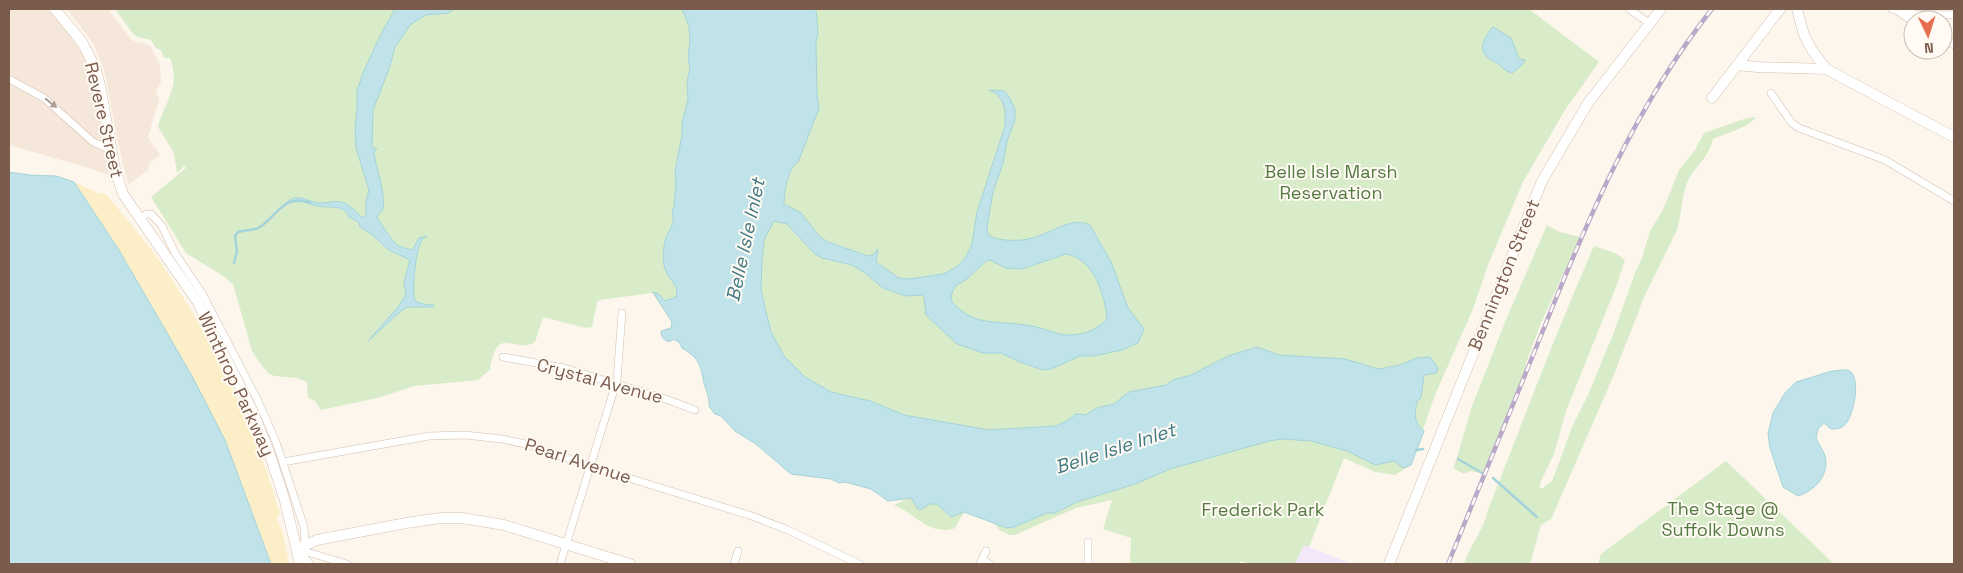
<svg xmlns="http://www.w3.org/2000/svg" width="1963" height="573" viewBox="0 0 1963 573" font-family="'Space Grotesk',sans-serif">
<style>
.residential{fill:#f5e8da}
.education{fill:#f3e8fa}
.green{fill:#d8ecc9}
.sand{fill:#fcefc7}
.water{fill:#bfe3e8;stroke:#a5d3da;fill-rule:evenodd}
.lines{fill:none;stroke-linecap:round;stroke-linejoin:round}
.stream{stroke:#a5d3da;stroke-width:2.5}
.street-casing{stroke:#d1beb0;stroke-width:8}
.secondary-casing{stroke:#d6c0b0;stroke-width:11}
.street{stroke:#fff;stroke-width:7}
.secondary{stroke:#fff;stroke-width:10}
.rail-casing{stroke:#b9a8c9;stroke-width:4.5}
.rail{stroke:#fffaf3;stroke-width:2.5;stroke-dasharray:8;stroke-linecap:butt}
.oneway{fill:#af9d94}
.labels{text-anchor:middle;stroke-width:4;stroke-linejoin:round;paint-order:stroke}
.street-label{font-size:18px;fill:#7a5c4d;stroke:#fffaf3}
.park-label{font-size:18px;fill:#537a41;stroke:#fffaf3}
.water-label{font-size:19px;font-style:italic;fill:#437c86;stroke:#fffaf3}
</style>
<rect width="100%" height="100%" fill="#fdf6ec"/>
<g class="residential">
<path d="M9,9H47L62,24L81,52L90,71L111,176L89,168L9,145Z"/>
<path d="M67,9H108L131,39L136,42L144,43L151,47L160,64L161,83L156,90L159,100L148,137L160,155L150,163L148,170L128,185L117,139L106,77L102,64L93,43Z"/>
</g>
<path class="education" d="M1304,545L1352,564H1295Z"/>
<g class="green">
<path d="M115,9H1529L1599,62L1565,110L1523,182L1488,265L1473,309L1435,395L1411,465L1395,475L1375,472L1344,458L1309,547L1304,545L1295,564H1251L1241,561L1239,564H1130L1131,538L1103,529L1112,500L1076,508L1015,535H1010L999,530L995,524L964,512L955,528C931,537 914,513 894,505L909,498L888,501L871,489L845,482L839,483L831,479L791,474L756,444L735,431L721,416L715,414L709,406C710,398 706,391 704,383C700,365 699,358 682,348L679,342L673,339L670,342L662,338L661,331L671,328L672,322L652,293L600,300L597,302L592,327L586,328L543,317L535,342C516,355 497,322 490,370L478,380L415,386L377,398L321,410L315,401L308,398L307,382L297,378L275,376L269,374L262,366L252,351L233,284L220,274L186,253L151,197L186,168L184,166L177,173L174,153L158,127C165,100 181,87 170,58H164L161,50L156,48L151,40L138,37L133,34Z"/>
<path d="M1756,117C1750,127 1724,134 1713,139C1708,160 1694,166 1687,183C1681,198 1682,214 1677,230L1645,295L1613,377L1552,517L1551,519L1541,525L1530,564H1464C1470,545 1484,530 1488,510C1523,421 1556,332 1594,246L1617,254L1625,260L1616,287L1566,411L1554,454L1540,483V488L1542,489L1552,481L1554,476L1572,427L1588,395L1614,332L1635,273L1642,258L1650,231L1663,210L1679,170L1695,150L1704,133L1747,118Z"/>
<path d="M1547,225L1560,232L1580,237L1541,323L1526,363V367L1484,474L1471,471L1464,474L1453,468L1456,461L1471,409L1505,322Z"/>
<path d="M1726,461L1832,562L1837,564H1598L1601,554Z"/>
</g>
<path class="sand" d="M74,182L98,193L106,194C125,217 144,239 161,263C212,338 256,428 280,514L277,516L280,528H282L289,564H271L225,440L192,376L119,250Z"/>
<g class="water">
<path d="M395,9H454L448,13L426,15L419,19L410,25L395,47L389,69L373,110L372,147L377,149L374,152C375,165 388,201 382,211C380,213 378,214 377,217C378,220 392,240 396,244C399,247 406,248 411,250L413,249L419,238L427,236C424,238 421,240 420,244C416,253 411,293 415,300C417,304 430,305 434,305L433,307H408L402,310L368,341L399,306L406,294L404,282L410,260L389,250L370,233L360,227L359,222L349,217C344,203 329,209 318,206C311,205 305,200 299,200C293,200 288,203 284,206C295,190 306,202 320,203C328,203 336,200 344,203C351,206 357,213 363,218L366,214V201L369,190L356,148L355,127L357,110V91L363,73L381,34Z"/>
<path d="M682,9H816L818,33L816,43L817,95L819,108L799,160C798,163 795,164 793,167C787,175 784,193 784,204L801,213L819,236L828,242L868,256L873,255L878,249L876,262L899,278L910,279L943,274L957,267L966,257L972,244L977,212L1005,126V110L1002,101L997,94L989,90L1004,91L1008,95L1015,109V120L1007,141L1003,163L993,192L987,226L988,234C993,239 999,239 1006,240C1018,241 1030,240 1041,235C1055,230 1074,217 1090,225L1111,262L1128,308L1144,329L1138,343L1122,350L1093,356H1080L1051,369L1043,370L1020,362L1001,353H983L957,344L926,315L924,297L922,295L906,296L883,288L865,273L852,265L822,258L815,254L787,224L774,221L764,240L762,262L761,289L766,312L771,332L784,356L805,377L831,392L870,401L904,415L989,430L1056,426L1065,422L1076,414L1085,415L1097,408L1114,404L1129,392L1166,385L1173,380L1191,375L1228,356L1257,347L1279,355L1345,359L1378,369L1400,365L1417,358L1430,357L1438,368L1436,373L1424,375L1421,398L1417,401C1415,413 1413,422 1424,431L1411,465L1403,468L1394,461L1375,465L1347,451L1311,441L1282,439L1269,441L1170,469L1135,484L1077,502L1055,513H1047L1014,527L1007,528L964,512L951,517L937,504H930L920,510L918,509L911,498L888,501L871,489L845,482L839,483L831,479L791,474L756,444L735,431L721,416L715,414L709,406C710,398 706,391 704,383C701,365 699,358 682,348L679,342L673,339L670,342C664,340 661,338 661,331L671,328L672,322L653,292L659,294L665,301L676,297C680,284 668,280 665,269C662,260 663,247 666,238C669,229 676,223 672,212L675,205L674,203L676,185L675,172L682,135V124L688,99L687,82L690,68L688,56L690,41L689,26ZM1066,254C1094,259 1105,295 1107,319C1097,329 1087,334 1073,335C1058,336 1045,328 1031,326C1014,322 994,324 977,319C968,316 958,309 952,302L951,296L955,286L967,279L986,261L990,260L1006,268L1022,269Z"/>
<path d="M1493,27L1511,38L1519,59L1525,60L1522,65L1512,73C1504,71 1502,66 1495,62C1495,62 1489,59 1488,58C1477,48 1485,36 1493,27Z"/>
<path d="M9,172L29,175L56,176L74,182L119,250L192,376L225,440L271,564H9Z"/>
<path d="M1832,371C1837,371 1847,368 1851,372C1861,381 1853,422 1842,427C1839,429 1835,429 1831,429L1824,423L1818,429L1816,438C1818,444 1823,449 1825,456C1830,474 1815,491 1798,496L1783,487L1770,448L1768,434L1773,413L1785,393L1796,382Z"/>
</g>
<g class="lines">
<g class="stream">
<path d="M234,263L237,251L235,236L238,232C245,230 254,231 260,227C278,215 283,194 310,203"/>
<path d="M1416,450L1423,449"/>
<path d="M1458,459L1482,473"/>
<path d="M1493,478L1537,517"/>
</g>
<g class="street-casing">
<g id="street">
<path d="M1629,9L1649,23"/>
<path d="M1892,9L1915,14L1954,15"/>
<path d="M1899,12L1913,22"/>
<path d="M1943,39L1954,45"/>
<path d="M9,79L44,98L93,142L111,150"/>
<path d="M1771,93L1791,122L1799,128L1885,160L1954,201"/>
<path d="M140,218L147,214H151L162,226L175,253L203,295L257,399L276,442L304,527L305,544"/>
<path d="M503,357L564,368L663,398L695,410"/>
<path d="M283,462L429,436L465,435L502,439L530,445L596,468L752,516L788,530L859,564"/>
<path d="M297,549L347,564"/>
<path d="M297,549L310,564"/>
<path d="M982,560L990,564"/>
<path d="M560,564L617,380L622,313"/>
<path d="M734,564L738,551"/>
<path d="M980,564L986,551"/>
<path d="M1088,564V542"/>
</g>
</g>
<g class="secondary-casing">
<g id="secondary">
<path d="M55,9L82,42L95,67L100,85L115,169L123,194L197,301L253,412L269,452L285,501L300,564"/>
<path d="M1797,9L1804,35L1812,50L1826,69L1954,137"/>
<path d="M1738,65L1757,67L1826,69"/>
<path d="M1712,98L1780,9"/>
<path d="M297,549L317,540L406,523L441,518H462L504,525L630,564"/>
<path d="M1389,564L1542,181L1588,103L1661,9"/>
</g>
</g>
<use href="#street" class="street"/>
<use href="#secondary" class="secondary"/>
<g class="rail-casing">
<path id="rail" d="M1448,564C1478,491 1508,417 1538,343C1585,225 1633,109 1712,9"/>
</g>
<use href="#rail" class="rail"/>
</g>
<defs><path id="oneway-solid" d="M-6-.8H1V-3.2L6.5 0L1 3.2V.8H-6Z" transform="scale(1.25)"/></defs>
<use class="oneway" href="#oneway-solid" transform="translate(51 103) rotate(38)"/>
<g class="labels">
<g class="street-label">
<text transform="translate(104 120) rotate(77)" y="6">Revere Street</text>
<text transform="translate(1504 275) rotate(-68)" y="6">Bennington Street</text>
<text transform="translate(600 381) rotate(15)" y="6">Crystal Avenue</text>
<text transform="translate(236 384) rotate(65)" y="6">Winthrop Parkway</text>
<text transform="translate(578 461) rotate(18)" y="6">Pearl Avenue</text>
</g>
<g class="park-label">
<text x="1331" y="178">Belle Isle Marsh<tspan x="1331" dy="21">Reservation</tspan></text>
<text x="1723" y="515">The Stage @<tspan x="1723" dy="21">Suffolk Downs</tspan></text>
<text x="1263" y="516">Frederick Park</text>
</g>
<g class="water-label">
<text transform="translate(745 240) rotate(-78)" y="7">Belle Isle Inlet</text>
<text transform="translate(1115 448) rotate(-18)" y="7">Belle Isle Inlet</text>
</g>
</g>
<rect width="1963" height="573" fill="none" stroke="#7a5c4d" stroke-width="20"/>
<g transform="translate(1928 35) rotate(176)"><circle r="24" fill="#fffaf3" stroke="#cabbb1"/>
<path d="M0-4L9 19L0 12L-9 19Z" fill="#e76f51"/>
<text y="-8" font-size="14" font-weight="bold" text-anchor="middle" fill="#7a5c4d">N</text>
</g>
</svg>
